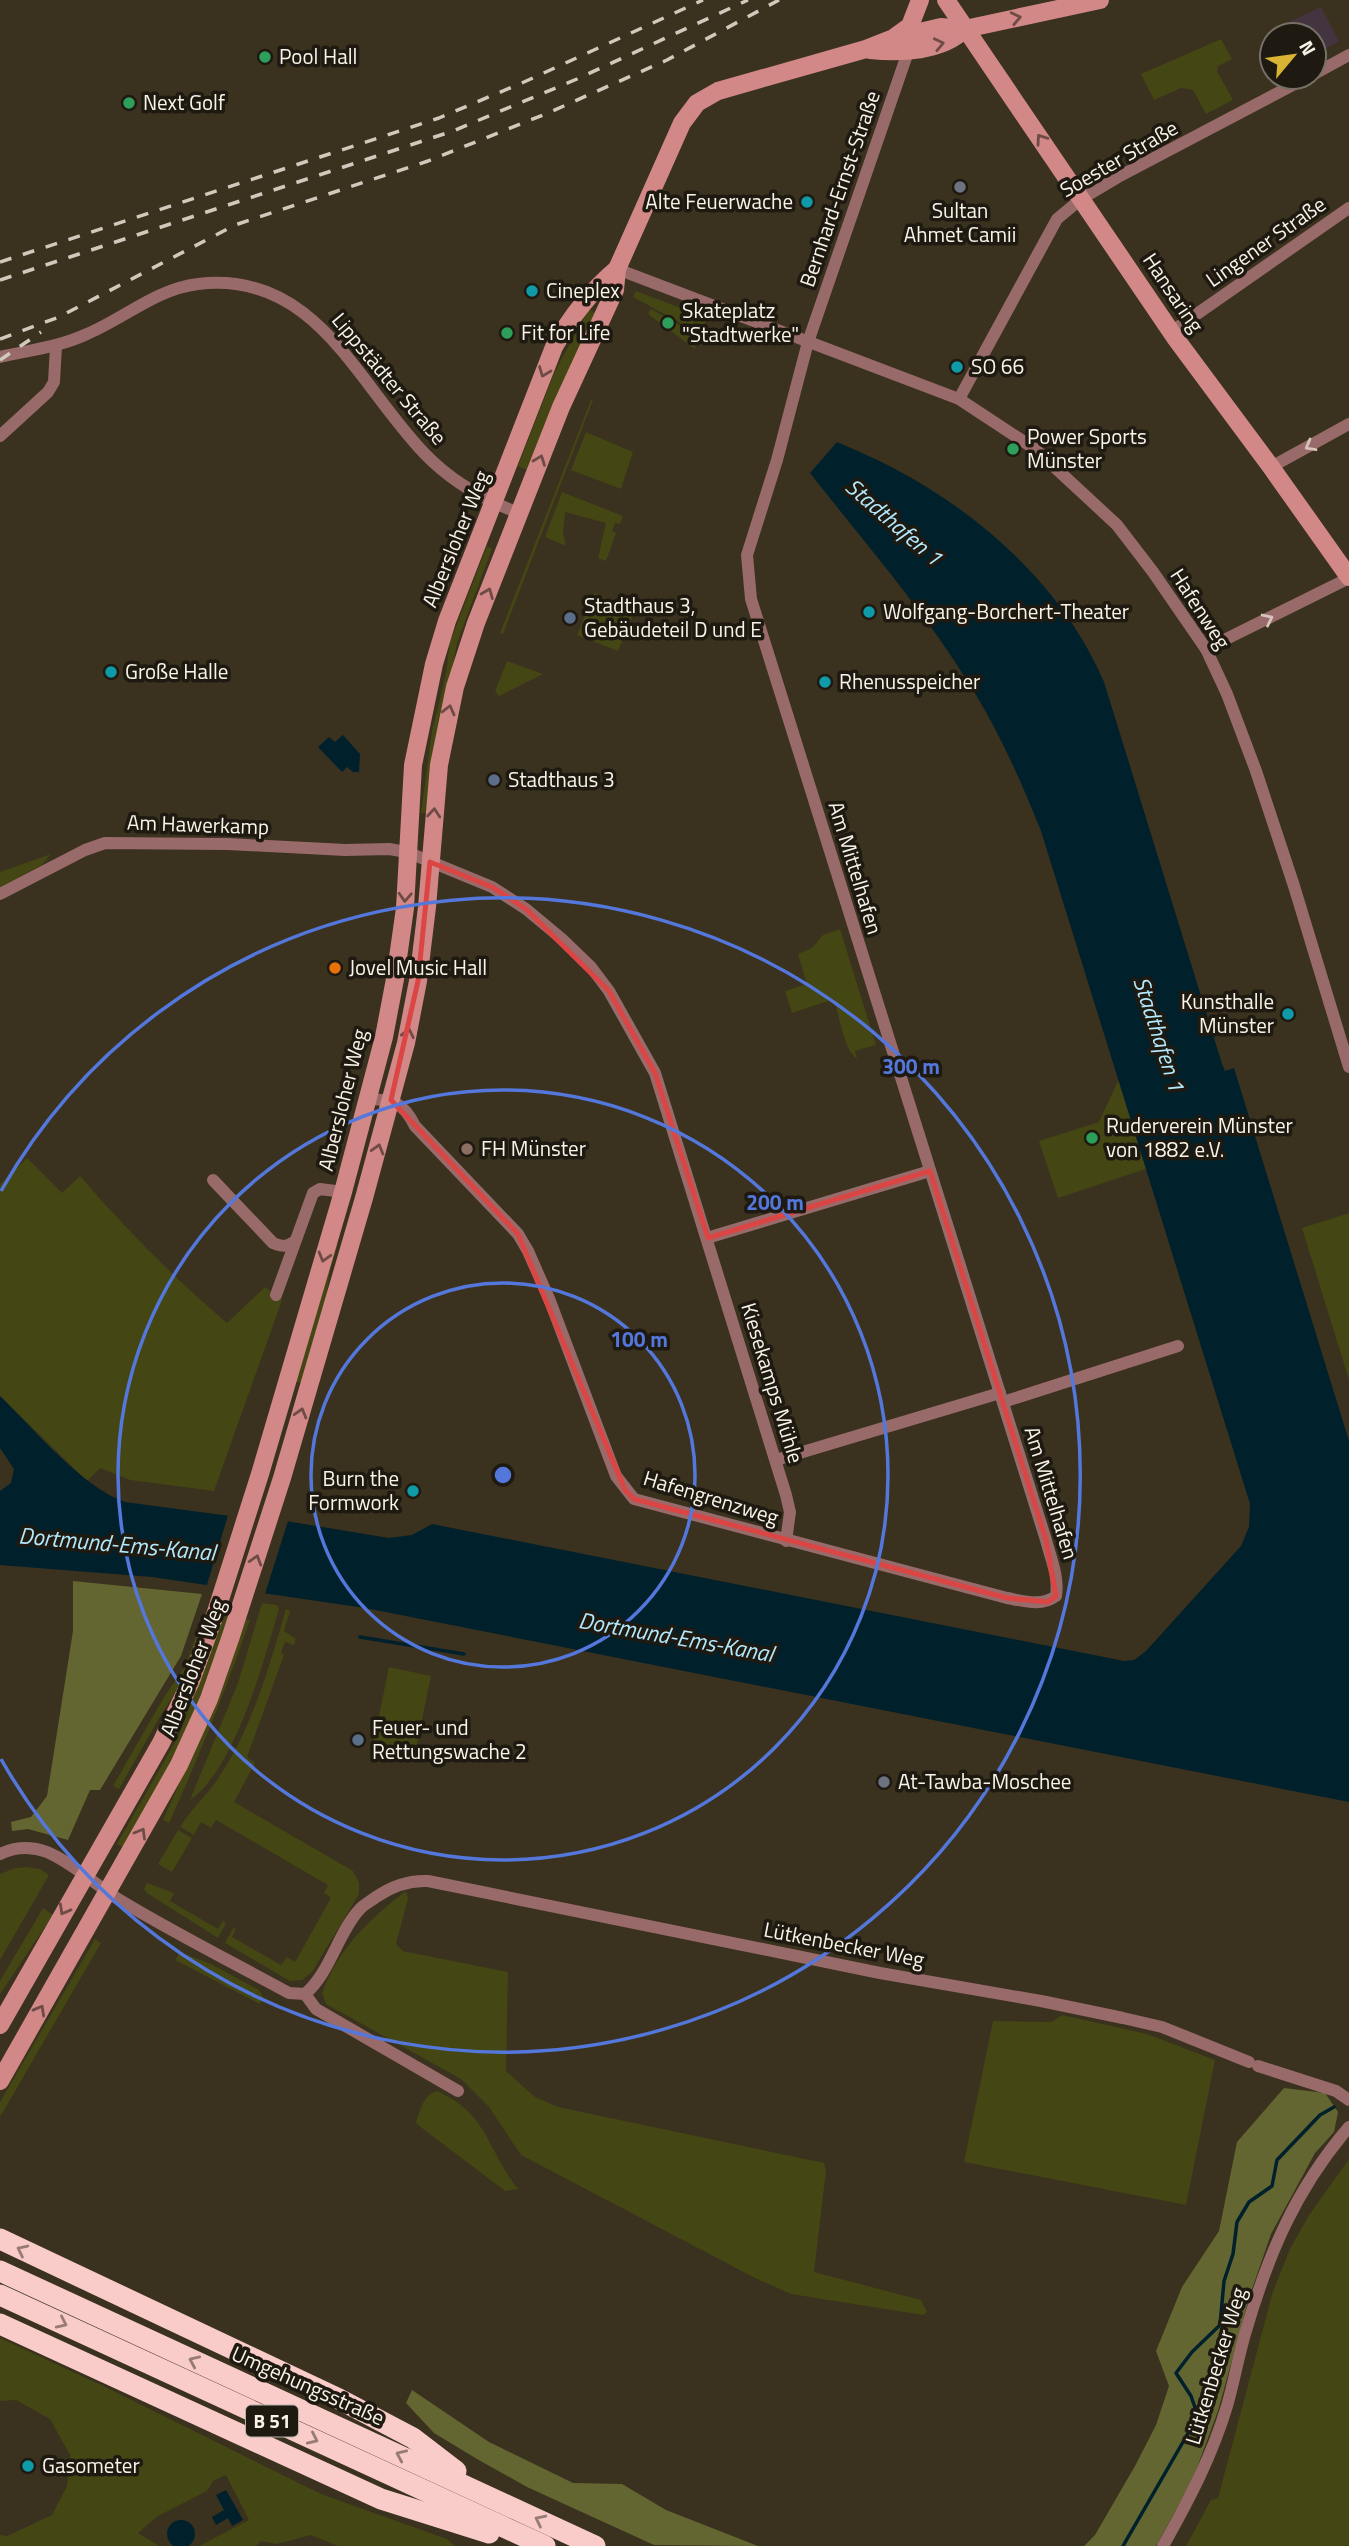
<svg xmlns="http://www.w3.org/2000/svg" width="1349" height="2546" viewBox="0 0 1349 2546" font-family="'Titillium Web',sans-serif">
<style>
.education{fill:#443440}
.green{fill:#444614}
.forest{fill:#646632}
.water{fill:#00212b}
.pier{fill:#3a311e}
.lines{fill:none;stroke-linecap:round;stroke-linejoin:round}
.stream{stroke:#00212b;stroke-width:3.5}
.street{stroke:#986a69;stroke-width:12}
.secondary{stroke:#d18887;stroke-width:18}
.highway{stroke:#f9cbc9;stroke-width:21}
.rail{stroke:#d0cabd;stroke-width:3.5;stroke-dasharray:12 12;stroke-linecap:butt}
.oneway{stroke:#6f4b46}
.oneway2{stroke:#d7c3bc}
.oneway3{stroke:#967b76}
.marked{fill:none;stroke:#db4645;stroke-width:5;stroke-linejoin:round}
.ring{fill:none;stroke:#5477dc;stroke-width:3.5}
.leisure-dot{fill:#2e9e5b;stroke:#1e1911;stroke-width:2.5}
.worship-dot{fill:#6b7280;stroke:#1e1911;stroke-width:2.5}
.culture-dot{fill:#0f9aa8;stroke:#1e1911;stroke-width:2.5}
.service-dot{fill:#5c6f8a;stroke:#1e1911;stroke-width:2.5}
.food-dot{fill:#e8710a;stroke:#1e1911;stroke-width:2.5}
.education-dot{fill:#8d6e63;stroke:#1e1911;stroke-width:2.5}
.labels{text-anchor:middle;stroke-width:7;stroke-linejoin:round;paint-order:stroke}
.shield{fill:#1e1911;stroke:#b7b2a8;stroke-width:2}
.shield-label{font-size:19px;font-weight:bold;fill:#f9f3e8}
.poi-label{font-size:21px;fill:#f9f3e8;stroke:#1e1911;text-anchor:start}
.street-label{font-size:21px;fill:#f9f3e8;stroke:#1e1911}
.water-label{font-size:23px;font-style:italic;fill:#b2e9fd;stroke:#1e1911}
.centre{fill:#5477dc;stroke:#1e1911;stroke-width:3.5}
.ring-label{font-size:21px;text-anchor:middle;font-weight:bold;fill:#5477dc;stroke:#1e1911;stroke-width:7;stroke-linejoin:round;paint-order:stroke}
</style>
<rect width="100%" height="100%" fill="#3a311e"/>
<path class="education" d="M1321,7L1339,41L1314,55V35H1289L1283,25Z"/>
<g class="green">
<path d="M1221,39L1232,59L1218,66L1217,71L1233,100L1206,114L1193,90L1181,88L1154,100L1141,74Z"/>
<path d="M636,291L707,318L701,334L633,297Z"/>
<path d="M589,309L596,314L572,362L529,471L518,466L555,371Z"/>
<path d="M651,309L699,336L695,349L648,314Z"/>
<path d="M591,400H593L503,634L500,633Z"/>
<path d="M586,432L633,452L621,489L571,470Z"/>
<path d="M562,492L623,516L620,524L615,523L612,531L616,533L606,561L598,558L606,523L565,512L563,533L566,546L545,537Z"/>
<path d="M487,546L492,549L457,643L427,813H421L432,731L446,674L450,642Z"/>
<path d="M594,593L635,611L618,651L577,635Z"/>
<path d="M507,661L543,674L499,696L495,691Z"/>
<path d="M51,854L42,865L0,887V872Z"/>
<path d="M840,929L876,1045L855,1051L857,1059C844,1050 839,1015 834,999L792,1013L785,991L807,984L798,954L812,948L823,935Z"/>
<path d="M1119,1079L1146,1169L1058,1198L1039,1141L1099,1122Z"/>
<path d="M27,1158L62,1193L80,1176C126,1229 174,1278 227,1323L265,1287L282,1300L214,1491L130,1480L100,1468L87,1481L0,1396V1184Z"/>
<path d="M1349,1213V1380L1302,1228Z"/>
<path d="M334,1243L338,1244L330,1271L324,1313L304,1383L294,1382Z"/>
<path d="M262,1603L277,1605L279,1609C264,1660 235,1770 190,1800L238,1683Z"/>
<path d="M286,1609L290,1611L284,1631L296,1639L294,1645L285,1642L281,1653L284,1655L247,1757L255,1763L234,1802L353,1871L359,1883V1894L312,1972L302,1980L290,1981L225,1943L233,1928L236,1929L232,1937L281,1965L287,1957L295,1962L331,1898L324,1893L328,1885L216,1820L211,1828L201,1822L194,1835L180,1827C191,1809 206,1796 217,1780C252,1729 269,1667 286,1609Z"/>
<path d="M205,1613L210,1614L183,1681L162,1713L119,1789L113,1786L164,1697L184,1668Z"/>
<path d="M223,1615L231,1617L223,1644L180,1748L124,1848L117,1844L178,1737Z"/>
<path d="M245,1619L250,1620C226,1690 199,1757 169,1823L163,1820L226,1678Z"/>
<path d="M389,1667L431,1676L413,1763L371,1754Z"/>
<path d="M178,1830L192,1838L172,1872L158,1864Z"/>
<path d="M27,1867L40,1869L49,1875L0,1960V1874L15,1868Z"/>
<path d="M147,1883L174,1893L170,1901L218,1929L223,1921L226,1923L218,1938L147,1893L144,1889Z"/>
<path d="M406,1891L408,1899L396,1944L403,1951L508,1972L506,2071L535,2097L558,2107L824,2163L826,2171L814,2272L921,2300L927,2312L923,2315L791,2294L755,2278L521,2155L489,2107L461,2079L326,2004L322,1993C338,1949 369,1919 406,1891Z"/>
<path d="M43,1908L53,1915L0,1994V1981Z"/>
<path d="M95,1939L101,1943L0,2117V2102Z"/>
<path d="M180,1952L211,1964L259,1990L263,1997L260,2004L175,1960Z"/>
<path d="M1062,2015L1147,2034L1215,2060L1186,2205L964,2162L993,2021L1052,2022Z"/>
<path d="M437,2091C488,2113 487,2150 518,2189L505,2191L418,2125L416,2122C420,2110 424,2094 437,2091Z"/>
<path d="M1349,2159V2546H1186L1211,2500L1218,2498L1273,2291L1290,2249L1309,2215Z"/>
<path d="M0,2338L99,2384L321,2494L447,2539L455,2546H338L311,2535L277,2544L261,2541L256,2546H199L249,2520L226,2475L213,2481L207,2491L158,2516L138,2533L159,2546H0V2535L7,2536L52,2515L67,2486L70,2455L50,2419L16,2400L0,2401Z"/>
</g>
<g class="forest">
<path d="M73,1581L202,1594L181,1656L100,1790H90L68,1840L28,1829L12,1831L11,1822L31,1817L47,1796L73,1631Z"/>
<path d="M1284,2088L1325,2093L1338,2112L1334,2132L1315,2153L1271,2234L1249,2298L1218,2411L1192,2481L1156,2546H1084L1095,2535L1135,2466L1156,2425L1169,2386L1156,2351L1182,2287L1219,2231L1237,2142Z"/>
<path d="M412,2390L489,2442L573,2483L622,2484L666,2510L758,2546L654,2545L527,2487L477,2459L434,2433L406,2403Z"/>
</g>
<g class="water">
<path d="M837,442C857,451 877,459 895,469C983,515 1065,590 1104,682L1222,1064L1225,1071L1234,1068L1349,1441V1802L365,1608L152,1577L0,1565V1491L11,1483L14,1469L0,1448V1396C33,1428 83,1488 125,1502L259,1520L286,1521L389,1538L412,1535L432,1524L1124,1661L1134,1660L1146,1651L1241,1546L1249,1527L1250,1504L1041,831C1020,779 998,729 968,682C922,608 864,542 810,473Z"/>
<path d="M343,735L360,754L359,772H353L347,767L342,772L318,747L329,737L335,742Z"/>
<path d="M226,2490L243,2520L232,2526L228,2518L216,2525L212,2517L224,2510L216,2495Z"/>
<circle cx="181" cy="2534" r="14"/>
</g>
<path class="pier" d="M229,1512L289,1518L264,1597L206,1588Z"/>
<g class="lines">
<g class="stream">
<path d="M360,1637L464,1654"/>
<path d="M1123,2546L1198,2416L1191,2396L1176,2373L1192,2352L1220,2325L1224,2281L1233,2254L1237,2222L1249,2202L1272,2186L1277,2160L1320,2115L1334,2107"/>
</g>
<g class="street">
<path d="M1314,74L1349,55"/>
<path d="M617,269L959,399L1035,449L1117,525L1153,572L1206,649L1227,694L1256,771L1294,886L1349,1067"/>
<path d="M1171,332L1349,208"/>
<path d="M0,357C30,350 59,347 87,334C125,318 156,289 198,284C316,270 357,384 425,454C451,481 484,500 519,513"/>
<path d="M959,399L1057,219L1081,199L1118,177L1308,77"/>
<path d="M0,436L48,392L54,382L56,346"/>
<path d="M1271,467L1349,424"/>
<path d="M1206,649L1349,578"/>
<path d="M0,894L85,850L105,843L228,844L345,850L389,849L407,852L492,887L526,909L562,939L591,967L609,991L655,1073L786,1495L790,1512L786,1541"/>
<path d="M369,1099C394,1100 403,1102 415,1126L518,1234L528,1251L550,1301L616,1476L634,1499L1007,1598C1024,1601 1041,1607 1056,1596C1059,1577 1051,1559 1046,1540L751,599L747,555L777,460L808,342L909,49"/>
<path d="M213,1180L273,1243C283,1247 287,1247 295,1241"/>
<path d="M707,1238L930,1171"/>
<path d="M276,1295L313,1193L320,1189L343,1192"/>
<path d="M1003,1402L1178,1346"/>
<path d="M776,1460L1000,1393"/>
<path d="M0,1854C15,1847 31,1846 47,1852C75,1864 97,1887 123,1902C178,1935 234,1963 289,1993L305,1994L316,2009L458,2091"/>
<path d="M305,1994C330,1973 338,1933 359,1910C363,1905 371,1901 376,1897C392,1886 408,1880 428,1881L880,1973L1041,2001L1123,2018L1162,2027L1249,2062"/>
<path d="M1258,2066L1336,2091L1349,2100"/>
<path d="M1163,2546C1189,2500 1212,2456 1227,2406C1234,2382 1238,2358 1245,2334C1268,2255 1295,2190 1349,2127"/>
</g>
<g class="secondary">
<path d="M946,0L1176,339L1271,467L1349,577"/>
<path d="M896,36L910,26L920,0"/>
<path d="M870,50C900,53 942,52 965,29"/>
<path d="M0,2025L161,1743L191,1681L216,1612L260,1474L343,1192L384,1037L395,979L405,908L413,765L434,664L447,621L554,347C570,318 592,290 617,269"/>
<path d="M0,2081L179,1765L209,1699L231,1636L282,1478L364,1198L406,1043L418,981L427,907L439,765L455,687L476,623L561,407L615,290L617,269L682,123L697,103L718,91L866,49L894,38L941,27L965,29L1100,0"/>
</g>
<g class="highway">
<path d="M0,2239L339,2399L413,2438L456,2471"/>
<path d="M0,2271L595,2546"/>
<path d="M0,2295L545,2546"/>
<path d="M0,2324L381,2499L489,2533"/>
</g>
<g class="rail">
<path d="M0,262L439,118L524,82L703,0"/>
<path d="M0,280L453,131L577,79L748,0"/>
<path d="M0,339L59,317L235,225L428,161L548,113L667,60L779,0"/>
<path d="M0,360L41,332"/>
</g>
</g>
<defs><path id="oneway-chevron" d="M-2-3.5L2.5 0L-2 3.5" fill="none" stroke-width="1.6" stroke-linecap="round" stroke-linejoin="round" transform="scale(1.75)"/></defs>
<g class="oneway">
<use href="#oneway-chevron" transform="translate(1016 18) rotate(-12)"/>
<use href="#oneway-chevron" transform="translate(939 44) rotate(-12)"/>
<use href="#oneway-chevron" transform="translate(1041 139) rotate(-125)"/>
<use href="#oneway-chevron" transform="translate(544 372) rotate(111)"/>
<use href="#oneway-chevron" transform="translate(540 460) rotate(-69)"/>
<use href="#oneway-chevron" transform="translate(488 593) rotate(-68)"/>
<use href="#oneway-chevron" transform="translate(449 710) rotate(-76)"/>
<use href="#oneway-chevron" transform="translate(434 813) rotate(-85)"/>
<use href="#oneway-chevron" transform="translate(405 897) rotate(93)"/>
<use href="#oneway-chevron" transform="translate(408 1033) rotate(-78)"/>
<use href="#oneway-chevron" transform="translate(378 1149) rotate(-74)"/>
<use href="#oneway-chevron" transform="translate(324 1257) rotate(106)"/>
<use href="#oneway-chevron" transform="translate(301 1413) rotate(-74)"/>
<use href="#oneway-chevron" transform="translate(256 1560) rotate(-73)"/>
<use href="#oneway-chevron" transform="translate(141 1833) rotate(-60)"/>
<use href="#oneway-chevron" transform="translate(64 1910) rotate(119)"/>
<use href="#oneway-chevron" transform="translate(40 2010) rotate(-61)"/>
</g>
<g class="oneway2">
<use href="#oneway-chevron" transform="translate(1310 446) rotate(151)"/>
<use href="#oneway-chevron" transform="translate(1268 619) rotate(-26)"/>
</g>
<g class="oneway3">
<use href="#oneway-chevron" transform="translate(22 2250) rotate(-154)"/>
<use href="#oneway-chevron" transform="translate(62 2323) rotate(25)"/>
<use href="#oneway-chevron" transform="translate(194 2361) rotate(-156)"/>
<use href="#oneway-chevron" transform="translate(313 2439) rotate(25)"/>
<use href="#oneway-chevron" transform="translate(401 2455) rotate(-156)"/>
<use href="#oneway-chevron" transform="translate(540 2520) rotate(-154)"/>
</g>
<path class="marked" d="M430,862L492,887L526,909L609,991L655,1073L708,1238L930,1171L1046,1540L1056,1596L1048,1602L1007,1598L634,1499L625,1490L518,1234L391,1100L418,981Z"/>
<g class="ring">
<circle cx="503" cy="1475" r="192"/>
<circle cx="503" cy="1475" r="385"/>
<path d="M1 1191A577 577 0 1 1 1 1759"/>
</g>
<g class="leisure-dot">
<circle cx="265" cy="57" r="7"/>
<circle cx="129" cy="103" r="7"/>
<circle cx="668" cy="323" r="7"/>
<circle cx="507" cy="333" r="7"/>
<circle cx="1013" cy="449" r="7"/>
<circle cx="1092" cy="1138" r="7"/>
</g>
<g class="worship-dot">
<circle cx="960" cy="187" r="7"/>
<circle cx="884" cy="1782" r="7"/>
</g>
<g class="culture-dot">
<circle cx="807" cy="202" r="7"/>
<circle cx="532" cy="291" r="7"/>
<circle cx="957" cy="367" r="7"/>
<circle cx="869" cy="612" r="7"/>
<circle cx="111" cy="672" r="7"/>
<circle cx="825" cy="682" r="7"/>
<circle cx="1288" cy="1014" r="7"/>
<circle cx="413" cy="1491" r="7"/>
<circle cx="28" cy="2466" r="7"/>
</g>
<g class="service-dot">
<circle cx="570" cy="618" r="7"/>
<circle cx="494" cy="780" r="7"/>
<circle cx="358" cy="1740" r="7"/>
</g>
<circle class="food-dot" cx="335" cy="968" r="7"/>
<circle class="education-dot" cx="467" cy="1149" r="7"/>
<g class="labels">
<rect class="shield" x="246" y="2405.5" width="52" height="31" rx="5"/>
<g class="shield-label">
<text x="272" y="2428">B 51</text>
</g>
<g class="poi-label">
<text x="279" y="64">Pool Hall</text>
<text x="143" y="110">Next Golf</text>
<text x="793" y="209" text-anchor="end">Alte Feuerwache</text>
<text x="960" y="218" text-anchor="middle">Sultan<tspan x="960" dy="24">Ahmet Camii</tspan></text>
<text x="546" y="298">Cineplex</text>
<text x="682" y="318">Skateplatz<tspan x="682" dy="24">"Stadtwerke"</tspan></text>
<text x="521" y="340">Fit for Life</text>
<text x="971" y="374">SO 66</text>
<text x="1027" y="444">Power Sports<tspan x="1027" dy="24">Münster</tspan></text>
<text x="584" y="613">Stadthaus 3,<tspan x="584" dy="24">Gebäudeteil D und E</tspan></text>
<text x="883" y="619">Wolfgang-Borchert-Theater</text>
<text x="125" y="679">Große Halle</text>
<text x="839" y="689">Rhenusspeicher</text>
<text x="508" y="787">Stadthaus 3</text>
<text x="349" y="975">Jovel Music Hall</text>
<text x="1274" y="1009" text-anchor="end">Kunsthalle<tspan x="1274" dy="24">Münster</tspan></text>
<text x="1106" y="1133">Ruderverein Münster<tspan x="1106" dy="24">von 1882 e.V.</tspan></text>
<text x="481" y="1156">FH Münster</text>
<text x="399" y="1486" text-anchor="end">Burn the<tspan x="399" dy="24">Formwork</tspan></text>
<text x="372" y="1735">Feuer- und<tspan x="372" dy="24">Rettungswache 2</tspan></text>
<text x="898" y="1789">At-Tawba-Moschee</text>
<text x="42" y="2473">Gasometer</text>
</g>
<g class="street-label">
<text transform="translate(1119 159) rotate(-30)" y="7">Soester Straße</text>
<text transform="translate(840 189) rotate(-71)" y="7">Bernhard-Ernst-Straße</text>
<text transform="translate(1266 242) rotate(-35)" y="7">Lingener Straße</text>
<text transform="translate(1173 293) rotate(56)" y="7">Hansaring</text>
<text transform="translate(389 379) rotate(50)" y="7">Lippstädter Straße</text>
<text transform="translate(456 539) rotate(-68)" y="7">Albersloher Weg</text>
<text transform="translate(1200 609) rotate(57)" y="7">Hafenweg</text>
<text transform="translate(198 825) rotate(2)" y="7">Am Hawerkamp</text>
<text transform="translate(855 868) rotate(73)" y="7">Am Mittelhafen</text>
<text transform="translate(343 1100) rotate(-76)" y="7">Albersloher Weg</text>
<text transform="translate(772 1383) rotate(73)" y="7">Kiesekamps Mühle</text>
<text transform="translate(1051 1493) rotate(73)" y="7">Am Mittelhafen</text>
<text transform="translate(711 1498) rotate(17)" y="7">Hafengrenzweg</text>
<text transform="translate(193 1668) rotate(-69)" y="7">Albersloher Weg</text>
<text transform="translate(844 1945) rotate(11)" y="7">Lütkenbecker Weg</text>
<text transform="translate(1216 2366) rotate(-73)" y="7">Lütkenbecker Weg</text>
<text transform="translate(308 2386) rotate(24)" y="7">Umgehungsstraße</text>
</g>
<g class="water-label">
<text transform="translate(894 522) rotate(41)" y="8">Stadthafen 1</text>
<text transform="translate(1159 1034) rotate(72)" y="8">Stadthafen 1</text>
<text transform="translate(117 1544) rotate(5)" y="8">Dortmund-Ems-Kanal</text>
<text transform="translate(676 1637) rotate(10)" y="8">Dortmund-Ems-Kanal</text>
</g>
</g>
<circle cx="503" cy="1475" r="10" class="centre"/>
<g class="ring-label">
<text x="911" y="1074">300 m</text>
<text x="775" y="1210">200 m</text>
<text x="639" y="1347">100 m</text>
</g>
<g transform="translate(1293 56) rotate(61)"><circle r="33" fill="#1e1911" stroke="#767067" stroke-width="2"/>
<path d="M0-5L12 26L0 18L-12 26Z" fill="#d9b334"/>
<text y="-10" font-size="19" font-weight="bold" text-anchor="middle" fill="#f9f3e8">N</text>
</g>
</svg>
